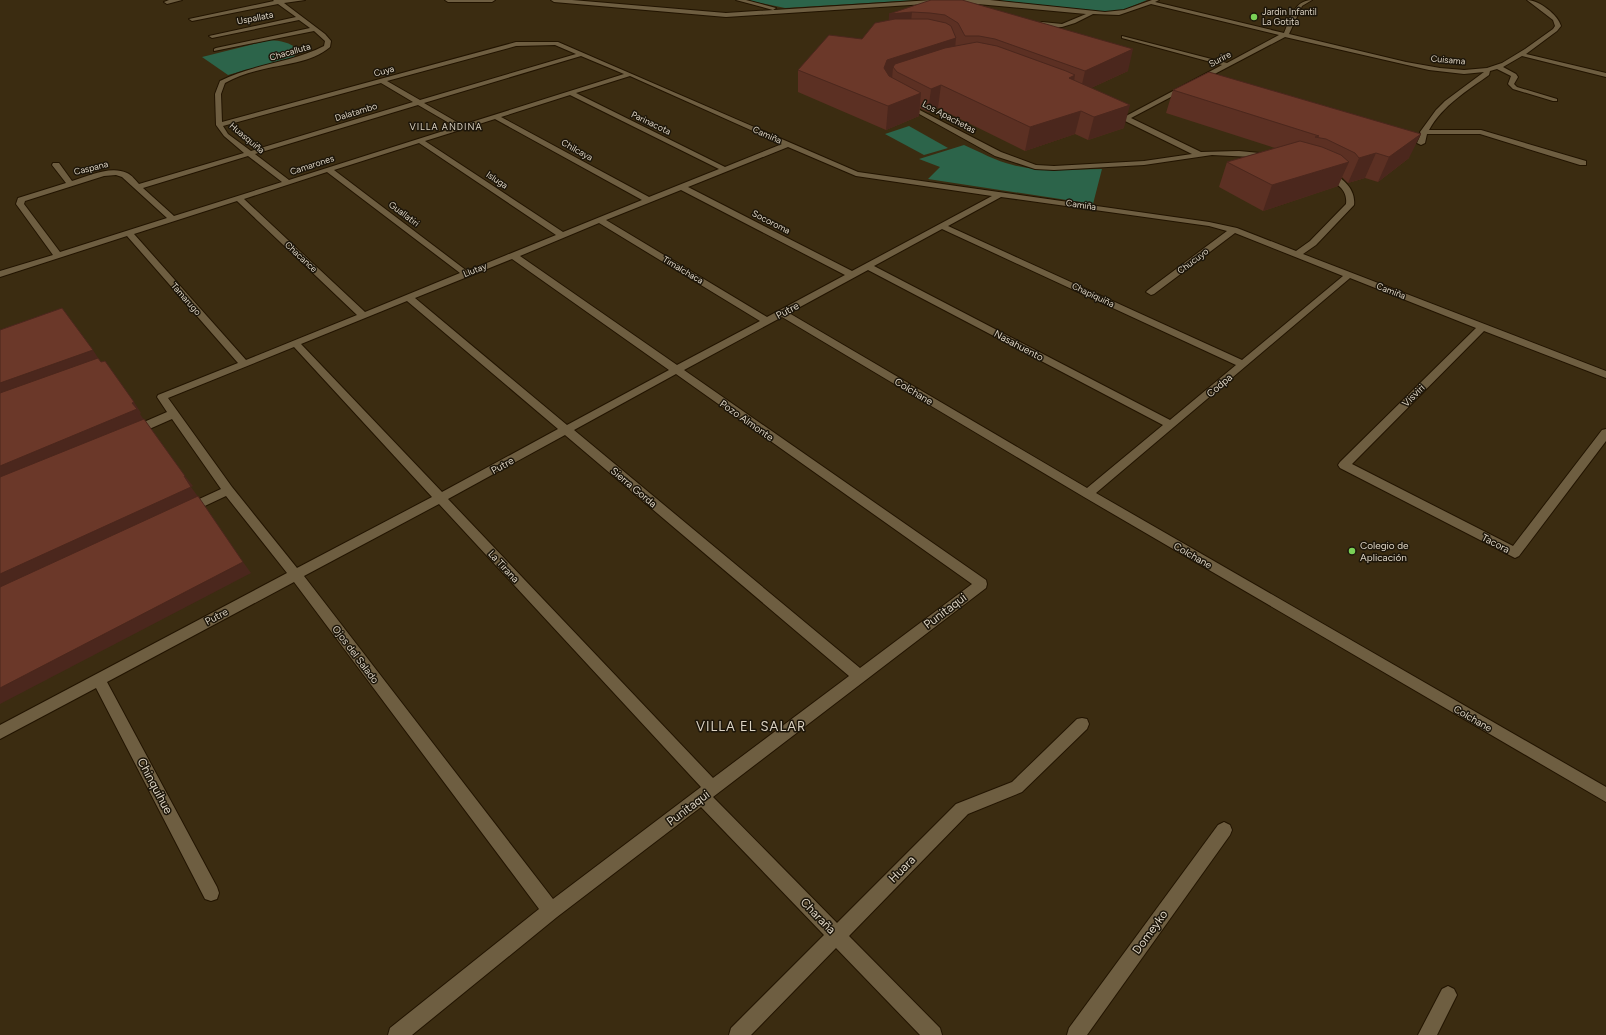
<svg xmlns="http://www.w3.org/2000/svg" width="1606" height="1035" viewBox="0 0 1606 1035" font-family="Figtree,sans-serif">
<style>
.green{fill:#2c644a}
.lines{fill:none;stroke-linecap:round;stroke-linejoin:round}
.minor-casing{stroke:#221400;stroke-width:2}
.minor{fill:#6e5e41;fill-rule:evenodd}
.wall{fill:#5c3023}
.shaded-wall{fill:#4b271d}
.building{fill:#6b3829;stroke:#4b271d}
.poi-dot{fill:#7ad156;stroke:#1d160a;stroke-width:1.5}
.labels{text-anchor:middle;stroke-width:3;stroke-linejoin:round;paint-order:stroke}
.far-poi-label{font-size:9px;fill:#dcd3c3;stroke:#1d160a;text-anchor:start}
.far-street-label{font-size:9px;fill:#dcd3c3;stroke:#1d160a}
.far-neighbourhood-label{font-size:9px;letter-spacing:1px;fill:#dcd3c3;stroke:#1d160a}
.street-label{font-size:10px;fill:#dcd3c3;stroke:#1d160a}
.poi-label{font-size:10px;fill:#dcd3c3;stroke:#1d160a;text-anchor:start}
.near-street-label{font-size:12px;fill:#dcd3c3;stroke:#1d160a}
.near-neighbourhood-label{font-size:13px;letter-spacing:1px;fill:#dcd3c3;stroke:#1d160a}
</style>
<rect width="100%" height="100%" fill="#3b2c11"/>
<g class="green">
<path d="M746,0H918L785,8Z"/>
<path d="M994,0H1147L1123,10L1109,12Z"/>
<path d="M270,40C281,41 290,42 298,50L294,57L228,75L202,57Z"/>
<path d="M909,126L948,148L924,155L885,134Z"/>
<path d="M964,145C980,152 996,161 1013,165C1042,173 1072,169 1102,169L1093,204L928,179L940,167L919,159Z"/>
</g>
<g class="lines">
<g class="minor-casing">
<g id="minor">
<path d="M169,0H182L167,4L164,2Z"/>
<path d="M273,0H305L284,3L325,34L331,41L330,47C312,63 282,64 260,70C247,73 236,77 225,83L221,94L222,122L516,42H558L858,172L1209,222L1237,228L1296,251L1310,241L1346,204C1348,187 1334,184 1323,174L1327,172C1342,176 1356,189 1354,205L1316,245L1303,254L1606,371V378L1484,331L1352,464L1513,546L1602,430L1606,429V441L1519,556L1515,558L1340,468L1338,465L1340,462L1476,328L1350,278L1096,493L1606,787V802L1084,497L782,317L684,370L986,580L987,584L986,588L713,797L837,923L956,804L1012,782L1077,719L1082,718L1087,719L1089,724L1087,729L1022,792L968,814L849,936L940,1028L942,1035H920L836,948L751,1035H729L731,1028L824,935L701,807L557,917L412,1035H388L390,1028L539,909L294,582L107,682L217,887L219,893L217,899L211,901L205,899L96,688L0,739V725L287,573L226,496L192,512L188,513L184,512L182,509L184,506L221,489L172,419L138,434H130L129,431L130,428L167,412L157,397L158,395L238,363L127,236L0,277V271L53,255L16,204L18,198L66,183L52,165L53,163H59L72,181C88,176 111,165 127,173C132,175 136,181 139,184L244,153L224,136L216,125L215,94L220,81C253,64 291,63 324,46L325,41L314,31L214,51V49L216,48L310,28L299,20L212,38L209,36L296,17L278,4L192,21L189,19L274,1ZM555,45L576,54L420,100L387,81L516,46ZM581,56L624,74L462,125L424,103ZM630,76L782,144L725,167L576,93ZM381,83L413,102L251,151L228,134L223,126ZM570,95L719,169L649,197L501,117ZM418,105L456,127L289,180L255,154ZM495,119L642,200L563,232L425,141ZM419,143L556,235L467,271L334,170ZM788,147L856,176L992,196L852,271L688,187ZM248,156L282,182L174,216L143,188ZM327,172L460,273L365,312L244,199ZM116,175L122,177L167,218L60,252L24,204L25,201L104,176ZM681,190L845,275L767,317L606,220ZM1001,197L1209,226L1227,231L1148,290L1146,292L1151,295L1154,294L1235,233L1343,276L1242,360L948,226ZM237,201L357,315L246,360L134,234ZM599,223L760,321L677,365L520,256ZM942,229L1236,365L1170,420L874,266ZM512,259L669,370L567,425L415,298ZM868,270L1163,425L1087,488L789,313ZM407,301L558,429L442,492L301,344ZM294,347L432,497L297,568L232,487L168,398ZM676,374L972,584L860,668L574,430ZM565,435L849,676L713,778L448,499ZM439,504L701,787L553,899L304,576Z"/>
<path d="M445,0H495L492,2H448Z"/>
<path d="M551,0H572L726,13L932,0H990L1105,12L1124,10L1152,0H1159L1155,2L1284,33C1290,20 1294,0 1312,0L1302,6L1289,34L1406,62L1440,68L1464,70L1487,68L1502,63L1525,49L1553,29L1555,26L1553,20L1527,0C1539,0 1558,15 1561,26L1557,31L1526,54L1606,73V77L1522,56L1503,67L1516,74L1518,77L1514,84L1517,87L1557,99V101H1553L1513,89L1508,84L1511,76L1497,69L1490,71L1489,75C1467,91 1443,105 1429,130H1481L1586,161V165H1580L1480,134H1427L1425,143L1421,145L1417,143L1421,134L1420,132L1436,110L1445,101L1484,72L1464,74L1429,70L1285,37L1131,118L1201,152L1239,151L1270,154H1273V158L1212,155L1144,165L1054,170L1035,169L995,156L903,105L908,104L1001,152L1036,165L1054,166L1144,161L1192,154L1123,120L1110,112L1113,110L1126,116L1222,65L1122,38V36L1227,63L1279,35L1151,4L1119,15L1093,14L1075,23L1062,27H1049L1039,24L1042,22L1062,24L1086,14L956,2L726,17L554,2Z"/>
<path d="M736,0H746L776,8L773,10Z"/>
<path d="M1224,822L1230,825L1232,830L1230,835L1087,1035H1067L1069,1028L1218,825Z"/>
<path d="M1448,986L1454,989L1457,995L1437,1035H1418L1442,989Z"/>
</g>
</g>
<use href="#minor" class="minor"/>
</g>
<g class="wall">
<path d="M931,0L1128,71L1091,88L1124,128L1088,140L1075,134L1025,151L938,108L928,112L920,108L919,116L886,130L798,92V70L862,39L889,20Z"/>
<path d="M1173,90L1409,158L1378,182L1365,178L1348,183L1342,177L1338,186L1263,211L1219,187L1227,162L1275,148L1166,113Z"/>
</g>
<g class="shaded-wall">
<path d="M912,12L910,33L888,35L889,14Z"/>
<path d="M956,38L954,59L893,67L892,80L886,82L884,68L887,60Z"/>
<path d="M1133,49L1128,71L1080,93L1085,71Z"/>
<path d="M1075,75L1071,98L1069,78Z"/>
<path d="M941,85L938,108L928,112L931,89Z"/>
<path d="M921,93L919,116L886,130L888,106Z"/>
<path d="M1130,105L1124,128L1088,140L1094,117Z"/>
<path d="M1081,111L1075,134L1025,151L1030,127Z"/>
<path d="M1421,134L1409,158L1378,182L1389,157Z"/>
<path d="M1376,153L1365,178L1348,183L1359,158Z"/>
<path d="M1349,162L1338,186L1263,211L1272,185Z"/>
<path d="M93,350L100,361L0,397V383Z"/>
<path d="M134,402L141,413L140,414L144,420L0,481V466Z"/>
<path d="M185,476L193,486L191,487L199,498L0,589V574Z"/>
<path d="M243,562L251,573L0,704V688Z"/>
</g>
<g class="building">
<path d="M931,0H962L1133,49L1085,71L995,39L979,36H965L958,23L945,15L930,13L912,12L889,14Z"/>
<path d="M895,19H928L946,23L951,26L956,38L887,60L884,68L889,76L921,93L888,106L798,70L829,35L862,39L875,23Z"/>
<path d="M977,42L997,46L1066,71L1075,75L1069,78L1130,105L1094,117L1081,111L1030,127L941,85L931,89L897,72L893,67L895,64L945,48Z"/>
<path d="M1209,72L1421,134L1389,157L1376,153L1359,158L1355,153L1326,139L1315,137L1319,136L1173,90Z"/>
<path d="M1300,141L1322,147L1341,155L1349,162L1272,185L1227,162Z"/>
<path d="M62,308L93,350L0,383V330Z"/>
<path d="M98,358L101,362L105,361L134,402L132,403L137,409L0,466V393Z"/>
<path d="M144,419L185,476H184L191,487L0,574V477Z"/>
<path d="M198,496L243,562L0,688V587Z"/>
</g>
<g class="poi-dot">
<circle cx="1254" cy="17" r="4"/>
<circle cx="1352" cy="551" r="4"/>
</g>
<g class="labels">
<g class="far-poi-label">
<text x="1262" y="15">Jardin Infantil<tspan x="1262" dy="10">La Gotita</tspan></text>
</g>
<g class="far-street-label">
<text transform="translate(255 18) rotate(-11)" y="3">Uspallata</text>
<text transform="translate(290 52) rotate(-16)" y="3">Chacalluta</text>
<text transform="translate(1220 59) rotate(-28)" y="3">Surire</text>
<text transform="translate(1448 60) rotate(5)" y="3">Cuisama</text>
<text transform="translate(384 71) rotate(-15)" y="3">Cuya</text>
<text transform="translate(356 112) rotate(-17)" y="3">Dalatambo</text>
<text transform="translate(949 117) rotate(28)" y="3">Los Apachetas</text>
<text transform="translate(651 123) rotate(26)" y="3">Parinacota</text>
<text transform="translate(767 135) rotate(24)" y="3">Camiña</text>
<text transform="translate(247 138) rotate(40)" y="3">Huasquiña</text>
<text transform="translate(577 150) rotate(29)" y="3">Chilcaya</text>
<text transform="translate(312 165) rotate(-18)" y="3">Camarones</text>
<text transform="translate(91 168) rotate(-14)" y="3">Caspana</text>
<text transform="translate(497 180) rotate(34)" y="3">Isluga</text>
<text transform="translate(1081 205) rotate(8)" y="3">Camiña</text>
<text transform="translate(404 214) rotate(37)" y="3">Guallatiri</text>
<text transform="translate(771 222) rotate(27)" y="3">Socoroma</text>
<text transform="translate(301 257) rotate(43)" y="3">Chacance</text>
<text transform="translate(1193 261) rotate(-37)" y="3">Chucuyo</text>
<text transform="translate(475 270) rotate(-22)" y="3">Llutay</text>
<text transform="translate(683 270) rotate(31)" y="3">Timalchaca</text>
<text transform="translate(1391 291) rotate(21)" y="3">Camiña</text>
<text transform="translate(1093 295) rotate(25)" y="3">Chapiquiña</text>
<text transform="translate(186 299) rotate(49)" y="3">Tamarugo</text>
</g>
<g class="far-neighbourhood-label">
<text x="446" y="130">VILLA ANDINA</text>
</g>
<g class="street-label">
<text transform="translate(787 310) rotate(-28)" y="4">Putre</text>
<text transform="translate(1019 345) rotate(28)" y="4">Nasahuento</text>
<text transform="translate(1219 385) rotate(-40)" y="4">Codpa</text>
<text transform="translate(914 391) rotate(31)" y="4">Colchane</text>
<text transform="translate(1413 395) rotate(-45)" y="4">Visviri</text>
<text transform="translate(747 420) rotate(35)" y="4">Pozo Almonte</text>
<text transform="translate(502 465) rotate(-29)" y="4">Putre</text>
<text transform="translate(634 487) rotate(40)" y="4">Sierra Gorda</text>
<text transform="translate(1496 543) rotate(27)" y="4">Tacora</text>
<text transform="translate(1193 555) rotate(30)" y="4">Colchane</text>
<text transform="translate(504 566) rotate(47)" y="4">La Tirana</text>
<text transform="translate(216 616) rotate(-28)" y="4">Putre</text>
<text transform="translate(356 654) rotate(53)" y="4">Ojos del Salado</text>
<text transform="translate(1473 718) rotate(30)" y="4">Colchane</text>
</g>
<g class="poi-label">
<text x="1360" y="549">Colegio de<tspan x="1360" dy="12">Aplicación</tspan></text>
</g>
<g class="near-street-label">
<text transform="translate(945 611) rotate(-37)" y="4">Punitaqui</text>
<text transform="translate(155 786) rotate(62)" y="4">Chinquihue</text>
<text transform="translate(688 808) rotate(-37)" y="4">Punitaqui</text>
<text transform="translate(902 869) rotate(-45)" y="4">Huara</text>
<text transform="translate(818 916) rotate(46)" y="4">Charaña</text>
<text transform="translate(1150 932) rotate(-54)" y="4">Domeyko</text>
</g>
<g class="near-neighbourhood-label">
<text x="751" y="731">VILLA EL SALAR</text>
</g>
</g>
</svg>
